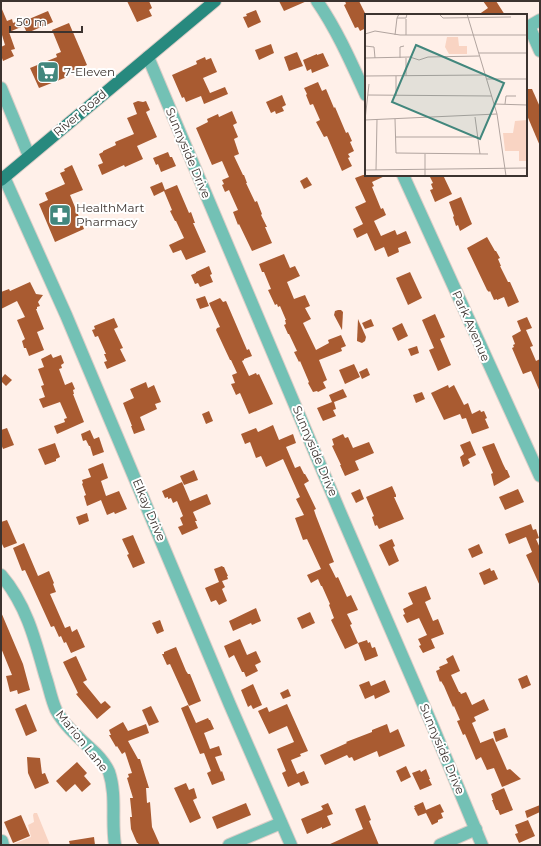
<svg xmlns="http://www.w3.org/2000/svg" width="541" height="846" viewBox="0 0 541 846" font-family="Montserrat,sans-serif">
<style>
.green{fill:#f9d4c3}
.building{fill:#a95b31}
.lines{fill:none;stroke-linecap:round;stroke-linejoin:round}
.minor-casing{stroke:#dccec8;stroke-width:14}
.major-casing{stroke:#dccec8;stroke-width:14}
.minor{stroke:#73c1b5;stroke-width:12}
.major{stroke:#27897e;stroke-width:12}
.labels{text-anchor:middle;stroke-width:4;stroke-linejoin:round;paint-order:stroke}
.poi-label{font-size:12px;fill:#3c332f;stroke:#fff;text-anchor:start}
.street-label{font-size:12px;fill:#3c332f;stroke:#fff}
.inset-road{fill:none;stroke:#b1a49f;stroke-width:1}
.view{fill:#42877d;fill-opacity:0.15;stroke:#42877d;stroke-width:2}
.inset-edge{fill:none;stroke:#3c332f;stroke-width:2}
</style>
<rect width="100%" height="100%" fill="#fff0e9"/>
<path class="green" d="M34,813H37L50,845H11L31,837L28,825L34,822L33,815Z"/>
<g class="building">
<path d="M127,1H149L152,8L149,10L152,16L137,22Z"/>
<path d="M279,1H307L284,11Z"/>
<path d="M345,1H359L366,15V28L360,31L358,27L355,28L344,5L346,4Z"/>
<path d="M483,1H496L505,15H478L488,8Z"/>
<path d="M1,7L7,21L12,19L13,23L18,21L21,27L9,32L15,49L11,50L14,56L3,61L1,55V47L5,45L2,35L1,36Z"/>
<path d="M256,10L261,22L248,28L243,17L247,16L246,14Z"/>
<path d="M48,11L53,22L27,33L22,22Z"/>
<path d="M69,23L87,65L66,74L67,77L39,88L30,68L57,57L56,54L61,52L52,30Z"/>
<path d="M271,44L274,53L259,60L255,50Z"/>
<path d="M297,52L303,66L289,71L284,57Z"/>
<path d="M323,53L329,66L312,73L311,69L307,71L303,60L317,54V55Z"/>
<path d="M205,57L206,60L211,58L217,72L203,78L210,93L225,87L228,94L204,104L201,96L186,102L184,97L182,98L172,75L197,64L196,61Z"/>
<path d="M318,82L322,91L326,89L334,108L335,107L346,133L348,132L352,141L350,142L354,151L348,154L350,157L348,158L352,166L342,171L327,136L324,137L316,122L320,120L313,104L310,105L306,95L307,94L304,88Z"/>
<path d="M526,89H532L540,107V146L526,113Z"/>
<path d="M282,95L286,105L282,107L284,111L276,114L275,111L271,113L266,102Z"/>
<path d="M138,101L143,102L146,101L150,110L146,112L157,137L137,146L143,159L125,167L124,165L102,175L98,165L103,163L99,154L103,152V151L116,145L115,142L134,134L127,118L137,114L133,103Z"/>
<path d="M232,111L237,123L233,125L238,137L234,139L239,154L234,156L243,175H244L247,183H246L255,202L257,201L262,214L261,215L267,227H265L272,243L252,251L239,224L238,225L233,212L238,210L229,190L225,192L222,185L224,184L222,180L229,177L222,161L212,165L196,128L208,122L207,119L218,114L219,117Z"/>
<path d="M168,152L170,157H172L176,166L161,172L158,164L156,165L153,158Z"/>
<path d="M72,165L83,190L70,195L84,229L55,242L39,204L48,200L45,193L65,184L60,173L65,171L64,169Z"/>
<path d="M363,175H387L372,182L374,186L372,187L381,209L383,208L386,215L374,221L381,236L395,230L397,235L406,231L411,243L398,248L399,252L388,257L384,247L375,251L367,233L357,238L353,229L363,224L355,207L366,202L355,178Z"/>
<path d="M429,175H443L452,194L435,202L430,190L433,189L431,184L433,183Z"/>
<path d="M307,177L312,185L304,189L300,181Z"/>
<path d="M162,182L165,190L177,185L189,213L191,212L195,223H193L206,252L186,260L181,250L173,253L169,245L184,238L176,221H175L170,211L172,210L164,191L154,196L150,187Z"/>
<path d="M461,197L472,224L460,231L458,225L456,226L453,217L454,216L449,202Z"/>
<path d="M487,237L495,251H496L500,258L498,259L501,266H500L508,282H510L519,302L508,307L504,297L497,300V299L494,300L490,291L489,292L487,290L467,248Z"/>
<path d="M284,254L290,268L295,266L300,276L287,282L294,299L305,295L310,306L305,308L311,319L303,323L316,350L329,343L328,340L341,335L346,346L341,348L342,351L319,360L327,380L323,382L326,388L318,392L317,391L313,392L308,383L309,382L300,361L299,362L294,352L297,351L289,334H288L284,325L286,324L285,320H286L280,306L278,307L277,304L275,305L268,290L271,289L264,272H262L259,264Z"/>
<path d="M209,266L212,274L210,275L213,282L200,287L198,283L195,284L191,275L196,273V272Z"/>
<path d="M410,272L422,298L408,305L396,278Z"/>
<path d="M30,282L36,294L43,295L38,302L40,306L37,307V309H36L44,329L37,332L44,350L29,356L26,348H24L22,341L25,339L17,320L25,317L17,301L1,309V292L9,289L10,291Z"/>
<path d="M205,296L209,306L200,309L196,299Z"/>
<path d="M220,298L223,302L226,301L247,350L249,349L252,356L244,359V360L242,361L249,376L256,373L257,375L259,374L273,404L249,414L240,393L236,395L231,384L235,383L232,375L237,373L231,360H230L216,330L217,328L220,327L209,303Z"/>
<path d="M338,310H341L343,312L342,330L334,315L335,311Z"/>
<path d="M435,314L445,337L440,339L451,365L438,371L429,350L434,348L422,320Z"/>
<path d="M527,317L532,328L526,330L533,346L530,347L536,361L540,359V392L531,371L523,374L512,348L514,347L513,345L515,344L512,336L521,331L517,321Z"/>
<path d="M114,318L118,327L114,329L123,348L120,349L126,361L107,369L104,362L107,361L104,354H106L98,336L95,337L92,330L95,329L94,326Z"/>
<path d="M358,319L366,337L365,341L362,343L357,341Z"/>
<path d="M371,319L374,326L365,329L362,323Z"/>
<path d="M402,323L408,336L398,341L392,328Z"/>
<path d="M417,346L419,353L411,356L408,349Z"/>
<path d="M51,354L53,358L61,355L64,363L61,365L62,368L59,369L65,385L72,382L75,389L73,390L74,394H73L84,422L57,434L54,426L65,422L64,419L67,418L60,402L43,408L39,399L45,397L41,386L44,385L38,369L44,367L41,359Z"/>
<path d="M354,364L360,377L345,384L339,370Z"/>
<path d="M367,368L370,375L362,379L359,372Z"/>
<path d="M5,374L12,380L6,386L1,381V379Z"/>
<path d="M146,382L148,388L154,385L161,402L155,404L157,409L140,417L145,430L134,434L131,426H132L123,403L134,398L130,389Z"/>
<path d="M448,385L449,388L454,385L464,405L468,403L472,414L480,410L481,412L484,411L487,418L485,419L489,428L472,434L466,418L462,419L460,414L444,420L431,393Z"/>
<path d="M343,389L347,397L334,402L336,409L333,410L336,416L323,421L321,417L317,408L332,402L329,395Z"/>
<path d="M422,392L425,399L416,403L413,395Z"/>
<path d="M209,411L213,421L206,424L202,414Z"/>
<path d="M273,425L279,440L293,434L296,443L286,447L295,468L300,466L304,474H305L309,481L304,484L316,509L314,510L316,516L334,562L329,564L336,578L338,577L347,597L351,595L358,610L347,614L352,624L350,625L358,643L345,649L331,620L334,618L329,605L330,604L322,586H321L318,579L311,583L307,575L321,569L307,539L303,540L295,518L304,515L296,499L300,497L283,459L266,467L261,456L256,458L250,442L245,444L241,434L256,428L258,432Z"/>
<path d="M7,428L14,445L3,449L1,444V430Z"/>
<path d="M90,430L94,439L99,437L104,452L93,456L90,446H89L86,440L83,441L81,434Z"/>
<path d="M343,434L345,438L348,437L353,448L369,442L374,453L355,461L359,470L345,476L340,465H341L332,446L334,445L332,439Z"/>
<path d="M470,441L476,455L468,459L470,463L463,467L460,457L464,454L460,445Z"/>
<path d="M55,443L60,457L56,459V461L45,465L38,449Z"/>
<path d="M494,443L503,464L506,470H507L510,477L494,486L491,474L493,473L482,447Z"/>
<path d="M103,463L108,478L101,481L106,496L119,491L127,509L115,514L114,512L107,515L101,500L87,506L84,496L86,495L82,484L83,483L82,480L91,477L88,469Z"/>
<path d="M194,470L198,480L184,485L180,476Z"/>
<path d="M182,482L190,501L207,494L211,504L193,512L197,521H195L198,528L182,535L178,527L183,525L180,518L183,516L177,501L173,503L171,498L168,499V497L165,498L162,491Z"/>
<path d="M392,486L396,495V497H394L404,519L379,529L377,525L375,526L372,517L374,516L366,497Z"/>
<path d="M360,489L364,499L356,503L351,493Z"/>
<path d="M518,489L524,502L505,510L499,497Z"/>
<path d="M87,513L89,521L79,525L76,517Z"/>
<path d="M7,520L17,543L4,548L1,542V522Z"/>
<path d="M531,524L533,530L536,529L539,538L536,539L540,548V586L526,555L532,552L526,537L509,544L505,534Z"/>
<path d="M133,535L145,563L133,568L127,555L129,554L122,539Z"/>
<path d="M392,539L395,546L393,547L399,561L389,566L379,545Z"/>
<path d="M24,543L38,576L49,571L54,583L53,584L56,592L50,594L65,628L70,626L72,632L77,629L85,647L71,653L66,642L64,643L61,636L59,637L54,626L51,627L25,570L22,571L13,548Z"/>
<path d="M479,544L483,553L472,558L468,549Z"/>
<path d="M222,566L223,567H224L228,576H227L228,579L222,581L225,587L222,589L227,601L219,605L216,600L211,602L205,588L219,582L214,569Z"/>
<path d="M490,568L491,571L494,570L498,579L484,585L479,573Z"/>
<path d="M426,586L431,599L425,602L433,621L438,619L444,634L431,639L435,648L423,653L419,646L421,645L418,639L427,635L419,618L407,623L403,615L405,614L403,609L413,604L408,593Z"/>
<path d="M256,608L261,621L252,625L251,623L233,631L229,621Z"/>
<path d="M1,612L23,664L30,690L18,694L17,690L10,692L6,676L12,675L1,648Z"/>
<path d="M310,612L315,623L302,629L297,618Z"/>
<path d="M160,620L164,631L157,634L152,623Z"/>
<path d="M240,639L247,655L256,651L261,662L255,665L258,671L246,677L244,672H242L234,655L229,658L224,646Z"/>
<path d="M367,640L368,643L370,642L372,648L375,647L378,656L365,661L358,643Z"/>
<path d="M176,647L186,671L188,674H190L201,701L189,706L170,664L167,665L162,654H164V652Z"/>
<path d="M453,655L460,671L451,675L459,692H460L461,694L466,692L472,705L484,699L489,710L474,717L476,721L472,723L480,742V743L493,738L507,770L510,769L521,779L502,787L494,768L487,770L481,757L476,760L465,734L463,735L457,721L460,720L454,706L453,707L444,686L441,681L440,682L436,671L440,669L439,667L448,663L446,659Z"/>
<path d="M76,656L87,680L83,682L101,704L105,701L111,707L97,719L76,694L78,693L63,662Z"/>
<path d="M527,675L531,685L522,689L518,679Z"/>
<path d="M385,680L390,692L375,699L374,695L365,699L359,685L369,681L371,686Z"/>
<path d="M253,684L262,705L253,709L251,705L248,707L241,690Z"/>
<path d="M288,689L291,696L283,699L280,693Z"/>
<path d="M26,704L37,731L26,736L15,709Z"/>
<path d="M287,704L308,751L300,754L301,756L291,760L297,774L304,771L309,783L301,786L299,782L288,787L282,773L286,771L277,749L294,742L287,726L269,734L258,711L267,707L269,712Z"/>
<path d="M188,705L196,723L208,718L209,720H210L214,729L204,733L210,749L219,746L222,755L215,757L221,772L222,771L225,780L212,785L207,773L211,771L204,753L200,754L181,708Z"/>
<path d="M151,706L159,722L149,726L142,710Z"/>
<path d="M123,722L128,731L146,724L149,733L128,741L138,759H140L149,788H146L147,803L150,802L152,827L160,845H139L138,843H137L131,829L130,817H132L130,798H133L127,778L129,777L128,774L132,773L125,752L122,754L117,746L116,747L109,735H111L109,730Z"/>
<path d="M387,724L390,733L398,729L405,746L379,757L377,751L354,761L352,757L349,758L347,755L325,765L320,755L347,743L346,742L372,732V730Z"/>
<path d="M505,728L508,737L496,742L493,732Z"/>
<path d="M27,757L40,758L42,774L45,773L49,783L35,789L28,773Z"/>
<path d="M77,762L87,773L84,776L91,784L82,792L75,784L66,792L56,781Z"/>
<path d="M406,766L411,777L401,782L396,771Z"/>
<path d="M426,769L430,779H429L432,785L420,790L412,773L420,770L421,772Z"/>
<path d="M186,783L189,790L194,788L197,798L193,800L201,818L190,823L174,788Z"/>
<path d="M504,788L513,810L500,815L498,810H496L492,800H493L491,794Z"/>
<path d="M423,802L426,810L440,804L444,812L441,813L443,818L438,820V822L432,825L426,813L418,816L414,808H415L414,806Z"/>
<path d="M246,803L251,815L217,829L212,817Z"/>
<path d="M328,803L333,814L327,816L331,825L322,829V827L307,834L301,819L322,810L323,809L321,806Z"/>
<path d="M365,805L371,820L369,821L379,845H328L363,829L355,809Z"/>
<path d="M540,805V812L527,818L525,811Z"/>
<path d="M21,815L30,836L13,843L4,822Z"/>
<path d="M528,820L535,836L519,843L515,834L518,833L515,825Z"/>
<path d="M94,837L95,845H70L69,841Z"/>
</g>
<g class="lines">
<g class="minor-casing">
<g id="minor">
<path d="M317,1C337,30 351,62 366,95"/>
<path d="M529,26L540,51"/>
<path d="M526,28L540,20"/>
<path d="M148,57L340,512L433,727L482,845"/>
<path d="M1,88L29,156"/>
<path d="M403,175L540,476"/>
<path d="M4,177L66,315L230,705L291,845"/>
<path d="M1,575C26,604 35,639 45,675C49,686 51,699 56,710C64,725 78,737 90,748C98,755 105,763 109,772C117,796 111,821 115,845"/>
<path d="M2,841L3,845"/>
<path d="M229,845L281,823"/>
<path d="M440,845L476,829"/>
</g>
</g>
<g class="major-casing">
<path id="major" d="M1,180L215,1"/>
</g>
<use href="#minor" class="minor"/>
<use href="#major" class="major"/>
</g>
<defs>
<g id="supermarket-square" transform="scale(1.15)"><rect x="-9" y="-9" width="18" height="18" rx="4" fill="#42877d" stroke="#fff"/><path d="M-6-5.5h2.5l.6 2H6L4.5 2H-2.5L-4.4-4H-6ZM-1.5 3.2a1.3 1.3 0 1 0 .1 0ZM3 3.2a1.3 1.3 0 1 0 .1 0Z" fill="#fff"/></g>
<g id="pharmacy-square" transform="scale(1.15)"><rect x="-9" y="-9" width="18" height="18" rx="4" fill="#42877d" stroke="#fff"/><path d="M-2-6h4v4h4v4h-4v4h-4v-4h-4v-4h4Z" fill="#fff"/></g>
</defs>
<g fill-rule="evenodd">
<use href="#supermarket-square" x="48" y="72"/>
<use href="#pharmacy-square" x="60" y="215"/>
</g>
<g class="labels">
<g class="poi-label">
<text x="64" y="76">7-Eleven</text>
<text x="76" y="212">HealthMart<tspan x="76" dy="14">Pharmacy</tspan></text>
</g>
<g class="street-label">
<text transform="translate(80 113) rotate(-40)" y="4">River Road</text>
<text transform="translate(188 153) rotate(67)" y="4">Sunnyside Drive</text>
<text transform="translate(471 326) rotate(66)" y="4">Park Avenue</text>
<text transform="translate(315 451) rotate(67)" y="4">Sunnyside Drive</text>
<text transform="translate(149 510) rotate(67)" y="4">Elkay Drive</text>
<text transform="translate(82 741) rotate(51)" y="4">Marion Lane</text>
<text transform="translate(442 749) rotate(67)" y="4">Sunnyside Drive</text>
</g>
</g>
<g transform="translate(365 14)">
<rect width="162" height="162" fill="#fff0e9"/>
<path d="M82,23H93L94,32H102V40H84L80,33ZM162,106V147H154V137H140L138,119H148L150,107Z" fill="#f9d4c3"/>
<path class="inset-road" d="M34,0L32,4H41L42,0M74,0L78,4L146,3M102,0L132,100L141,162M0,20L10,17L35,21H162M30,21L32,4M41,21V5M0,32L9,33L10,44M114,39H162M0,44L45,43L54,46L63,43L114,42M35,44V33L39,32M41,44V62M0,62L120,61M31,62V82M122,65H162M3,81L127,82M129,90L162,91M140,90L141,82H151M110,103L115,140M30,105L31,139L123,140M0,106L132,100M0,106L4,70M30,123H113M60,140V162M0,156L162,154M11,156L12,105"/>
<path class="view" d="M51,31L139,69L115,125L27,88Z"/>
<rect width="162" height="162" class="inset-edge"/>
</g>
<rect width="541" height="846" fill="none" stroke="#3c332f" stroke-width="4"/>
<path d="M10 26v6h72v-6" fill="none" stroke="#3c332f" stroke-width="2"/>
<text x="16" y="26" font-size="12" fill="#3c332f" stroke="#ffffff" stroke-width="3" paint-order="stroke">50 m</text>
</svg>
